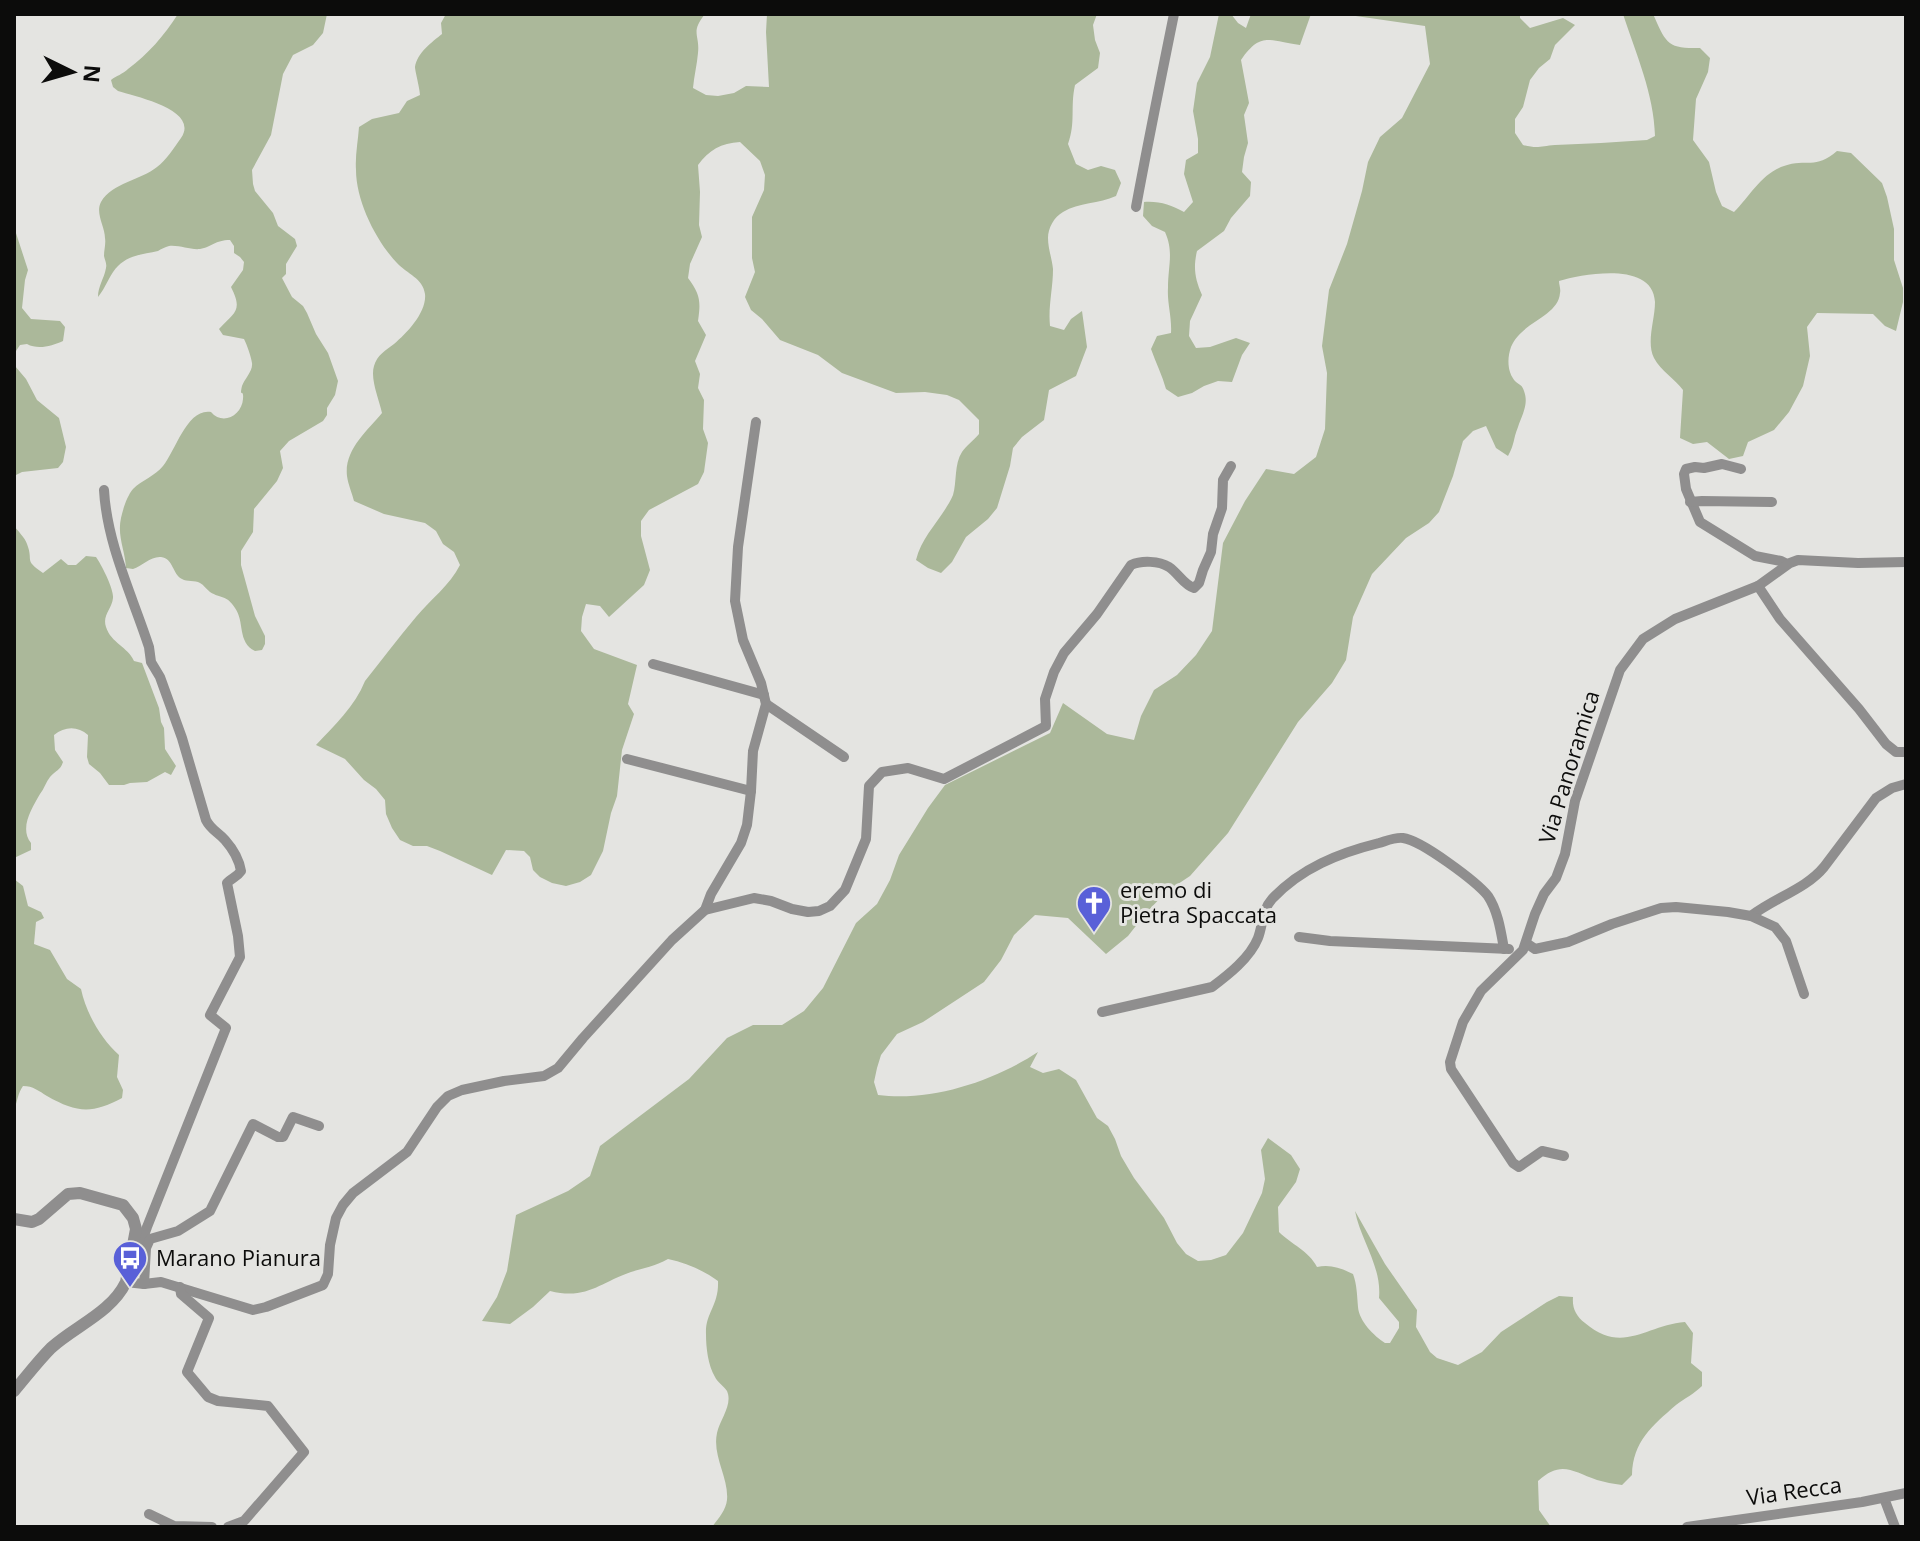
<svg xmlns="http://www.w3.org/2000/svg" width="1920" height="1541" viewBox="0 0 1920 1541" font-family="'Open Sans',sans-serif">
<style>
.green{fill:#abb89a}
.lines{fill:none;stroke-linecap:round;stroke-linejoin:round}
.minor{stroke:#8f8e8e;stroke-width:10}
.tertiary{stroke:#8f8e8e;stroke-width:12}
.labels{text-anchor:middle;stroke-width:6;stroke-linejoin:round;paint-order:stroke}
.street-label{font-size:22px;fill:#0c0c0b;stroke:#e4e4e1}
.poi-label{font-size:22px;fill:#0c0c0b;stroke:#e4e4e1;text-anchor:start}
</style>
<rect width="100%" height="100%" fill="#e4e4e1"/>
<g class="green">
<path d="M178,14H327L323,33L313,45L293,55L283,74L271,135L252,170L253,184L255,191L273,213L278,226L295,239L297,246L286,264V274L282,278L292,297L303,306L307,313L316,334L328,353L338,381L335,395L327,408V415L323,421L289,441L280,451L283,468L277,481L254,509L253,532L241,551V565L255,616L265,636V644L262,650L255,651C237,642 245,622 235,608C226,594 221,599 210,592C206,589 204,585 200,583C195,580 187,582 182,579C172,574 174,559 161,557C151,556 142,566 133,569L126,568C125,550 117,536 121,518C123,509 127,496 133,489C142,480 155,476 163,466C176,450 187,408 211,412C223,426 242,415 243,399C244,387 239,399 242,386C245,378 253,371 252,363C251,356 247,345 244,339L223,335L219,329C235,312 243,311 231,287L243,270L244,262L240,257L234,253V246L230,240C215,240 212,247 200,249C190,250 180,245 169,246C165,247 161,249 158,251C144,254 129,255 118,266C111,272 105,289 98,297C98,286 104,279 106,268C107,263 105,261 104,256C104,250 106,244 105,238C105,227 95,213 101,202C112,183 141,180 157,167C166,160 174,148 181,138C200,110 137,97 118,91L113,87L111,80C116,76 123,74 128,69C148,54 164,36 178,14Z"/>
<path d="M446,14H705C690,33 700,34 698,53C697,65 694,76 693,88L706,95L718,96L734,93L746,86L769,87L766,32L767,14H1097L1093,25L1095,40L1100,53L1098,68L1075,85C1070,108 1076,122 1068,144L1076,164L1088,170L1101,166L1115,170L1121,183L1116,196C1099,204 1079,202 1063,212C1054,217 1048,228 1048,238C1048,248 1052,259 1053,269C1053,289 1048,306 1050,326L1064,330L1071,319L1082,311L1087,347L1076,376L1049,390L1044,420L1022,437L1013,448L1010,466L997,508L988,519L966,537L952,562L941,573L928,568L916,560C922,535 943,518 953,495C957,482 954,464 962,452C966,446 974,440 979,434V420L959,400L947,395L925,392L896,393L842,373L818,355L780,340L762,319L751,310L745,297L755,272L752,258V217L764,190L765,175L760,161L740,142C721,143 709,150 698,165L700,192L699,225L702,237L690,264L688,278C700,294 701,301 698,321L706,335L695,361L700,374L698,388L704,400L703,429L708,443L704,472L698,484L649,510L641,521V536L650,570L644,585L609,617L600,606L586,604L582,617L581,631L594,649L637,665L628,704L634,714L622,750L617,796L611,813L603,851L591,875L580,882L566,886L552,883L540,877L533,870L530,857L524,851L506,850L492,875L440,851L427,846H413L400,840L392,828L386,814L385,800L376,789L364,780L345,759L316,745C334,726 355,706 365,681C382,660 398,638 416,617C430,600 450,585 460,565L454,552L443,544L436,531L425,523L384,514L354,501C352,493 348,484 347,476C344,450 367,431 382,413C379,399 370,379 374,366C377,355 386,350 394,344C407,333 427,312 425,294C423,278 407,274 397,263C376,241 356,201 356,170C355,156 358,141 359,127L372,119L399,113L407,101L420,95C420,89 415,71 415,67C417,53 432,42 442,34L441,23Z"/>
<path d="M1219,14H1231L1238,23L1246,28L1251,14H1311L1300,45C1269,41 1261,31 1241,60L1249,103L1244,115L1248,143L1244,157L1242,172L1251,182L1250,196L1231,218L1224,231L1197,251C1193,268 1195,279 1202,295L1190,321L1189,336L1196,348L1210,347L1236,338L1250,343L1242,355L1232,382L1218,381L1204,386L1192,393L1178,397L1166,389C1162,375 1156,363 1151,349L1157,336L1171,333C1172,317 1167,303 1168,288C1168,266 1174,252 1165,232L1152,226L1143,216L1144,202C1160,201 1171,205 1184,212L1193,202L1184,174L1186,160L1198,153V139L1193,111L1197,83L1210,57Z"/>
<path d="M1342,14H1520V18L1530,28L1563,18L1575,25L1555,45L1550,59L1539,68L1530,80L1523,107L1515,119V133L1523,145C1538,149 1541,146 1555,145C1586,144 1616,142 1647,140L1655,136C1654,94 1636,54 1623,14H1653C1666,43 1667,49 1700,48L1710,58L1708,72L1696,99L1693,140L1709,162L1716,192L1722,206L1734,212C1750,196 1762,173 1784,166C1807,158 1815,170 1837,151L1851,153L1882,183L1887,197L1894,229V260L1903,288V302L1896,331L1885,326L1873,314L1817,313L1807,327L1810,356L1803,386L1789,412L1774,430L1748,442L1743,456L1729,459L1707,442L1693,444L1680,438L1683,390C1675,379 1661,371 1654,358C1646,342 1655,320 1655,302C1653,261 1584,274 1559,281C1559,285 1561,289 1560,293C1558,317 1522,321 1511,347C1507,358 1507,373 1516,382C1521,386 1522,385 1524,391C1529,404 1522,415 1518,427C1513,439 1515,443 1508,456L1496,448L1486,426L1473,431L1463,441L1453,476L1439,512L1429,523L1406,538L1372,574L1353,617L1346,660L1332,683L1298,722L1228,833L1190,876L1166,892L1146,913L1128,936L1106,954L1068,918L1035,915L1014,935L1001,960L984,982L923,1022L897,1034L881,1055L877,1068L874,1082L878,1095C931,1102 994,1081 1038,1052L1030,1067L1043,1073L1059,1069L1076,1080L1097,1118L1108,1126L1115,1139L1121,1156L1134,1178L1164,1218L1177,1243L1186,1254L1198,1261L1211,1260L1226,1255L1243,1233L1262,1193L1265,1179L1261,1150L1268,1138L1291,1155L1300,1169L1296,1182L1278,1207L1279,1232C1291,1244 1309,1251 1317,1267C1330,1264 1341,1268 1353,1274C1357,1285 1357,1295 1358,1307C1359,1321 1374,1336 1385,1343H1390L1399,1328V1322L1379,1298C1382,1267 1361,1241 1355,1211L1385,1264L1417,1310L1416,1327L1430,1352L1437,1358L1458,1365L1482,1352L1501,1332L1547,1302L1559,1296L1573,1297C1572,1308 1576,1316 1585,1323C1623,1355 1646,1325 1685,1322L1693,1333L1691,1363L1702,1372V1386C1694,1394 1685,1398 1676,1405C1652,1426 1633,1441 1632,1475L1622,1485C1613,1484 1605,1482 1597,1480C1572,1471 1561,1460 1538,1481L1539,1510L1551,1527H712C718,1519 726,1510 727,1500C729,1478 712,1456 717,1433C720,1419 733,1405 727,1391C724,1386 717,1382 715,1377C708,1365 706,1348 706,1334C705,1313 719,1306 718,1281C703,1270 686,1263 668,1259C655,1266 644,1268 631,1272C599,1283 587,1300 550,1291L533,1307L510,1324L482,1321L497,1297L507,1271L516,1215L568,1191L590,1176L600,1146L689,1079L727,1038L753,1025H782L804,1011L823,988L856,923L877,904L890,880L899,855L928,808L945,785L1050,733L1063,703L1107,734L1134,740L1141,716L1154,690L1177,675L1196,655L1212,631L1223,543L1245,501L1266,469L1294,474L1316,457L1325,429L1327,373L1322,346L1329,290L1347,244L1362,191L1368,162L1380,137L1402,118L1430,64L1425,26Z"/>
<path d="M14,227L28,270L25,280L22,308L31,319L60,321L65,327L63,341C52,346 38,350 27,344L20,345L16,351L15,366L26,379L37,400L59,418L66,447L63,462L58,468L22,472L14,476Z"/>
<path d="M14,526C18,531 25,538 27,544C34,562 23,559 43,573L61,559L68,565H76L86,556L96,557C101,564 114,589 113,598C112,609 102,615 106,627C111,643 128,647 134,661L142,663L159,708L161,722L164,728L165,749L176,766L171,775L165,772L147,782L130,783L124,785H109L100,773L89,764L87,757L88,735C78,726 65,726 54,735L55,750L63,762C60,771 56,770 50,777C46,782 44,789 40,794C32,808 19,828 31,843V850L14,858Z"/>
<path d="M14,879L23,886L28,906L41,912L44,918L36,922L34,944L50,950L67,979L81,989C86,1013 101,1039 119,1055L117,1077L123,1090L122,1098C92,1114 77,1113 47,1096C39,1091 33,1086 23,1086C18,1093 17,1102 14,1111Z"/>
</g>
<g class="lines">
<g class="minor">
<path d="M1136,207C1148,142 1161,78 1174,14"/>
<path d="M1741,469L1722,464L1704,468L1695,467L1686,469L1684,474L1686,489L1700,522L1755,556L1781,561L1787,564"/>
<path d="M104,490C107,544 132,595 149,647L151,662L160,677L182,738L206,820C211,830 218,832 225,840C233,849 239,859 241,871C237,877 232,878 227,883L238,936L240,957L210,1015L226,1028L147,1227L131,1271"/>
<path d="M1690,502L1702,501L1772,502"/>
<path d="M1758,586L1780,619L1859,709L1886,744L1896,752H1906"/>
<path d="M653,664L764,695"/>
<path d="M766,704L844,757"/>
<path d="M627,759L751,791"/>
<path d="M705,910L711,894L741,843L747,825L751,791L753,751L766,704L761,683L743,640L735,601L738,547L756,422"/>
<path d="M1751,916C1774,898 1806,889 1824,867L1876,798L1892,788L1906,784"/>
<path d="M1299,937L1330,941L1509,949"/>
<path d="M1526,943L1535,949L1568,942L1612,924L1661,908L1676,907L1728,912L1751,916L1775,927L1786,941L1804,994"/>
<path d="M1102,1012L1212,987C1228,975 1250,958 1258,938C1263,925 1262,910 1272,899C1301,868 1339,853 1379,843C1386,841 1395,837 1403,838C1421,840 1477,882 1488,896C1498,911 1501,932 1504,949"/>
<path d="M1564,1156L1542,1151L1519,1167L1513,1163L1451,1069L1450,1062L1463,1022L1481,991L1523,950L1535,914L1544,894L1556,878L1565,854L1575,801L1620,670L1643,639L1675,619L1758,586L1790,563L1798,560L1858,563L1906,562"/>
<path d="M126,1282L144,1284L161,1282L253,1310L266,1307L323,1285L328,1274L330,1245L336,1218L343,1205L353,1193L407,1152L437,1107L448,1096L462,1090L504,1081L544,1076L558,1068L583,1038L672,940L705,910L754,898L771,901L792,909L808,912L819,911L830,906L845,890L866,839L869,786L882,772L908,768L944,779L1046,726L1045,699L1054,672L1064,653L1097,614L1131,565C1142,560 1159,561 1169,567C1179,574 1184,585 1194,588L1199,583L1203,570L1211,552L1213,534L1222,508L1223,480L1231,466"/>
<path d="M144,1284L146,1248L150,1239L178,1231L210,1211L253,1124L278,1137H283L293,1117L319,1126"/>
<path d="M180,1287L181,1294L209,1318L187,1372L208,1397L218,1401L268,1406L304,1452L244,1521L228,1527"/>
<path d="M1884,1498L1895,1527"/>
<path d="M149,1514L174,1526L212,1527"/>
<path d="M1687,1527L1862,1502L1906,1493"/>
</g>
<path class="tertiary" d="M14,1219L32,1222L39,1219L68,1194L80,1193L123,1205L133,1218L136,1229L126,1282C111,1313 75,1326 51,1348C38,1361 26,1377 14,1391"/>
</g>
<defs>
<g id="church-pin" transform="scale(1.8)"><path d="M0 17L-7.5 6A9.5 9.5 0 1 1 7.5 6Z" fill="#5960d8" stroke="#e4e4e1"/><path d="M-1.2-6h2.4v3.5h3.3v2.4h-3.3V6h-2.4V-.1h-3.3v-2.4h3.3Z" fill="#fff"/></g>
<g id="bus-pin" transform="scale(1.8)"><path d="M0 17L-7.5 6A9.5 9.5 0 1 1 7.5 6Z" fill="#5960d8" stroke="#e4e4e1"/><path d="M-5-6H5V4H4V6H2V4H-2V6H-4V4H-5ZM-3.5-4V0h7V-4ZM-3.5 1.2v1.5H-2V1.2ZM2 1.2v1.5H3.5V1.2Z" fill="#fff"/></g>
</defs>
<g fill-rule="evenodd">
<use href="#church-pin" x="1094" y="903"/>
<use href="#bus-pin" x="130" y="1258"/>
</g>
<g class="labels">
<g class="street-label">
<text transform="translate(1569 767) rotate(-73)" y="8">Via Panoramica</text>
<text transform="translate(1794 1491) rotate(-8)" y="8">Via Recca</text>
</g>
<g class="poi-label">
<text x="1120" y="898">eremo di<tspan x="1120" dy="25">Pietra Spaccata</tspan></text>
<text x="156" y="1266">Marano Pianura</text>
</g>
</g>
<rect width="1920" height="1541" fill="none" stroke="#0c0c0b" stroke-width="32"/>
<g transform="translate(72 72) rotate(95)" stroke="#e4e4e1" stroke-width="6" paint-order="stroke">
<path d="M0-6L14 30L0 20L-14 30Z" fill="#0c0c0b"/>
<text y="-12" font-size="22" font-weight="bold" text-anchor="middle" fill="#0c0c0b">N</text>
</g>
</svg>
